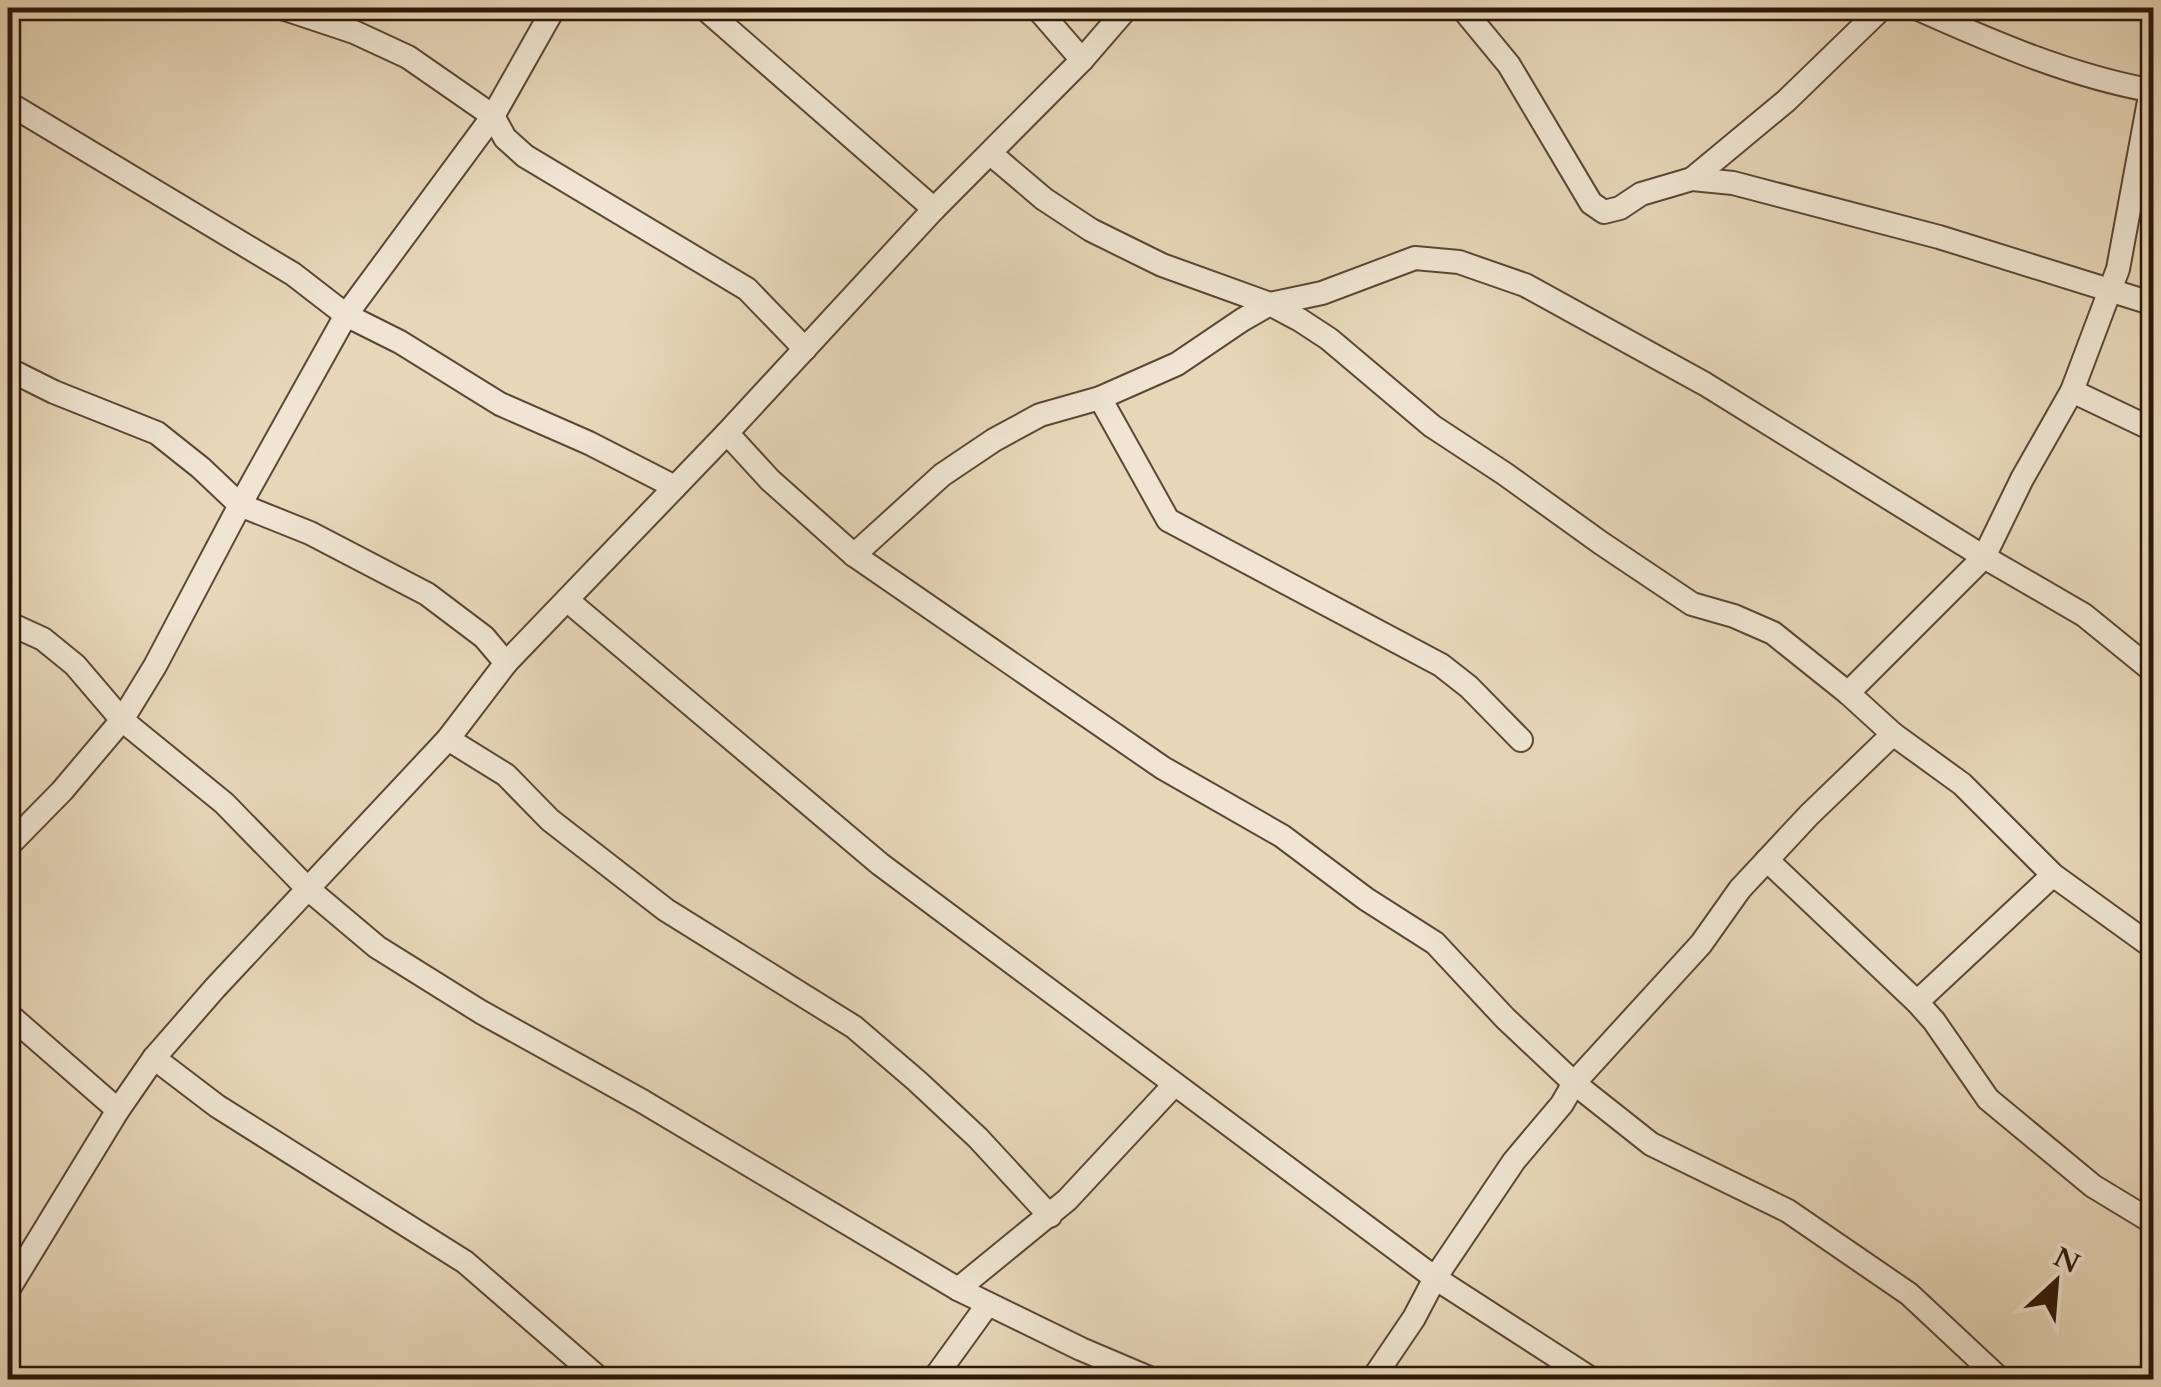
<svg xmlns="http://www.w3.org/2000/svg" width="2161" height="1387" viewBox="0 0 2161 1387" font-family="Cardo,serif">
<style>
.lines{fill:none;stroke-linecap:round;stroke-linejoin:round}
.minor-casing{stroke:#5c4734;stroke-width:26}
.minor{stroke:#efe5d2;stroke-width:22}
</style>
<rect width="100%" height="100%" fill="#e7d7b9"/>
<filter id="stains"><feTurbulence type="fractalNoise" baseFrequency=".002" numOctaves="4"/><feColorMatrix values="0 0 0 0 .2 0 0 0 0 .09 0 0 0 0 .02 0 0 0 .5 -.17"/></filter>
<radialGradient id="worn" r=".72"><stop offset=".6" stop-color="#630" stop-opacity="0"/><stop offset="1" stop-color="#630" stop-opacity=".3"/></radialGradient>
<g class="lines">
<g class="minor-casing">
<g id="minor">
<path d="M282,8L354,32L408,57L493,116L505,138L525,156L747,289L805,349"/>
<path d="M704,8L934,209"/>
<path d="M1037,8L1082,60"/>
<path d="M1462,8L1509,65L1591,203L1604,212L1620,208L1641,194L1692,179L1733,183L1939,237L2154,304"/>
<path d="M1916,8C1992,42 2070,76 2154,91"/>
<path d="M8,103L293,274L346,315L400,342L500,404L589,443L675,487"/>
<path d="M991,154L1044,199L1091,230L1162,265L1270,304L1300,320L1329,339L1432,426L1505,474L1601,543L1692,604L1734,616L1773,633L1848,693L1893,734L1962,784L2053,875L2154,948"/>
<path d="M1692,179L1786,101L1882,8"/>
<path d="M8,369L54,392L157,433L201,468L240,505L310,533L427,594L484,637L506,663"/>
<path d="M2072,391L2154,430"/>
<path d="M1100,398L1168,520L1441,665L1469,687L1521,740"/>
<path d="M727,433L770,480L854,555L1163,768L1282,836L1366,899L1435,943L1505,1018L1574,1083L1651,1144L1788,1211L1909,1294L2001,1380"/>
<path d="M854,555L942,475L994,440L1040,415L1100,398L1177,364L1242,320L1270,304L1322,293L1415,258L1459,262L1525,285L1705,384L1984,557L2084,615L2154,672"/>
<path d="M567,600L880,864L1435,1278L1593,1380"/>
<path d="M8,623L43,639L75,665L122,720L224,803L307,888L377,947L481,1012L642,1101L958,1289L1081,1349L1154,1380"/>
<path d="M1848,693L1984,557L2022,479L2072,391L2118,269L2154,74"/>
<path d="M448,739L506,775L550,820L666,910L854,1027L917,1081L978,1138L1050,1216"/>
<path d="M8,846L62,791L122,720L155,666L240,505L346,315L493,116L554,8"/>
<path d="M1767,860L1917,1002L1934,1021L1988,1099L2093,1186L2154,1223"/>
<path d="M1917,1002L2053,875"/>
<path d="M8,1014L118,1110"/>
<path d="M154,1058L217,1106L465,1262L601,1380"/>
<path d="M958,1289L1067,1200L1174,1085"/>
<path d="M8,1290L118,1110L154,1058L215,988L448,739L506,663L727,433L934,209L1082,60L1127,8"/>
<path d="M933,1380L988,1304"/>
<path d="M1372,1380L1414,1318L1435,1278L1514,1161L1562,1104L1574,1083L1701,944L1740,889L1809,815L1893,734"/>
</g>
</g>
<use href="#minor" class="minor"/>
</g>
<rect width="2161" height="1387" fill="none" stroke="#e7d7b9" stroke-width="40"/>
<rect x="10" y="10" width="2141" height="1367" fill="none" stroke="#2d1708" stroke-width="5"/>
<rect x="20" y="20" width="2121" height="1347" fill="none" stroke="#2d1708" stroke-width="2.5"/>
<g transform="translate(2056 1282) rotate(26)" stroke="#efe5d2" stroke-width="8" paint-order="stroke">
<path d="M0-8L18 38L0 25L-18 38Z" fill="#2d1708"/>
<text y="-15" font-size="28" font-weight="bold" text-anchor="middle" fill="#2d1708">N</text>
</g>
<rect width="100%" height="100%" filter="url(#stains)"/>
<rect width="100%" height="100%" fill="url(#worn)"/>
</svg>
